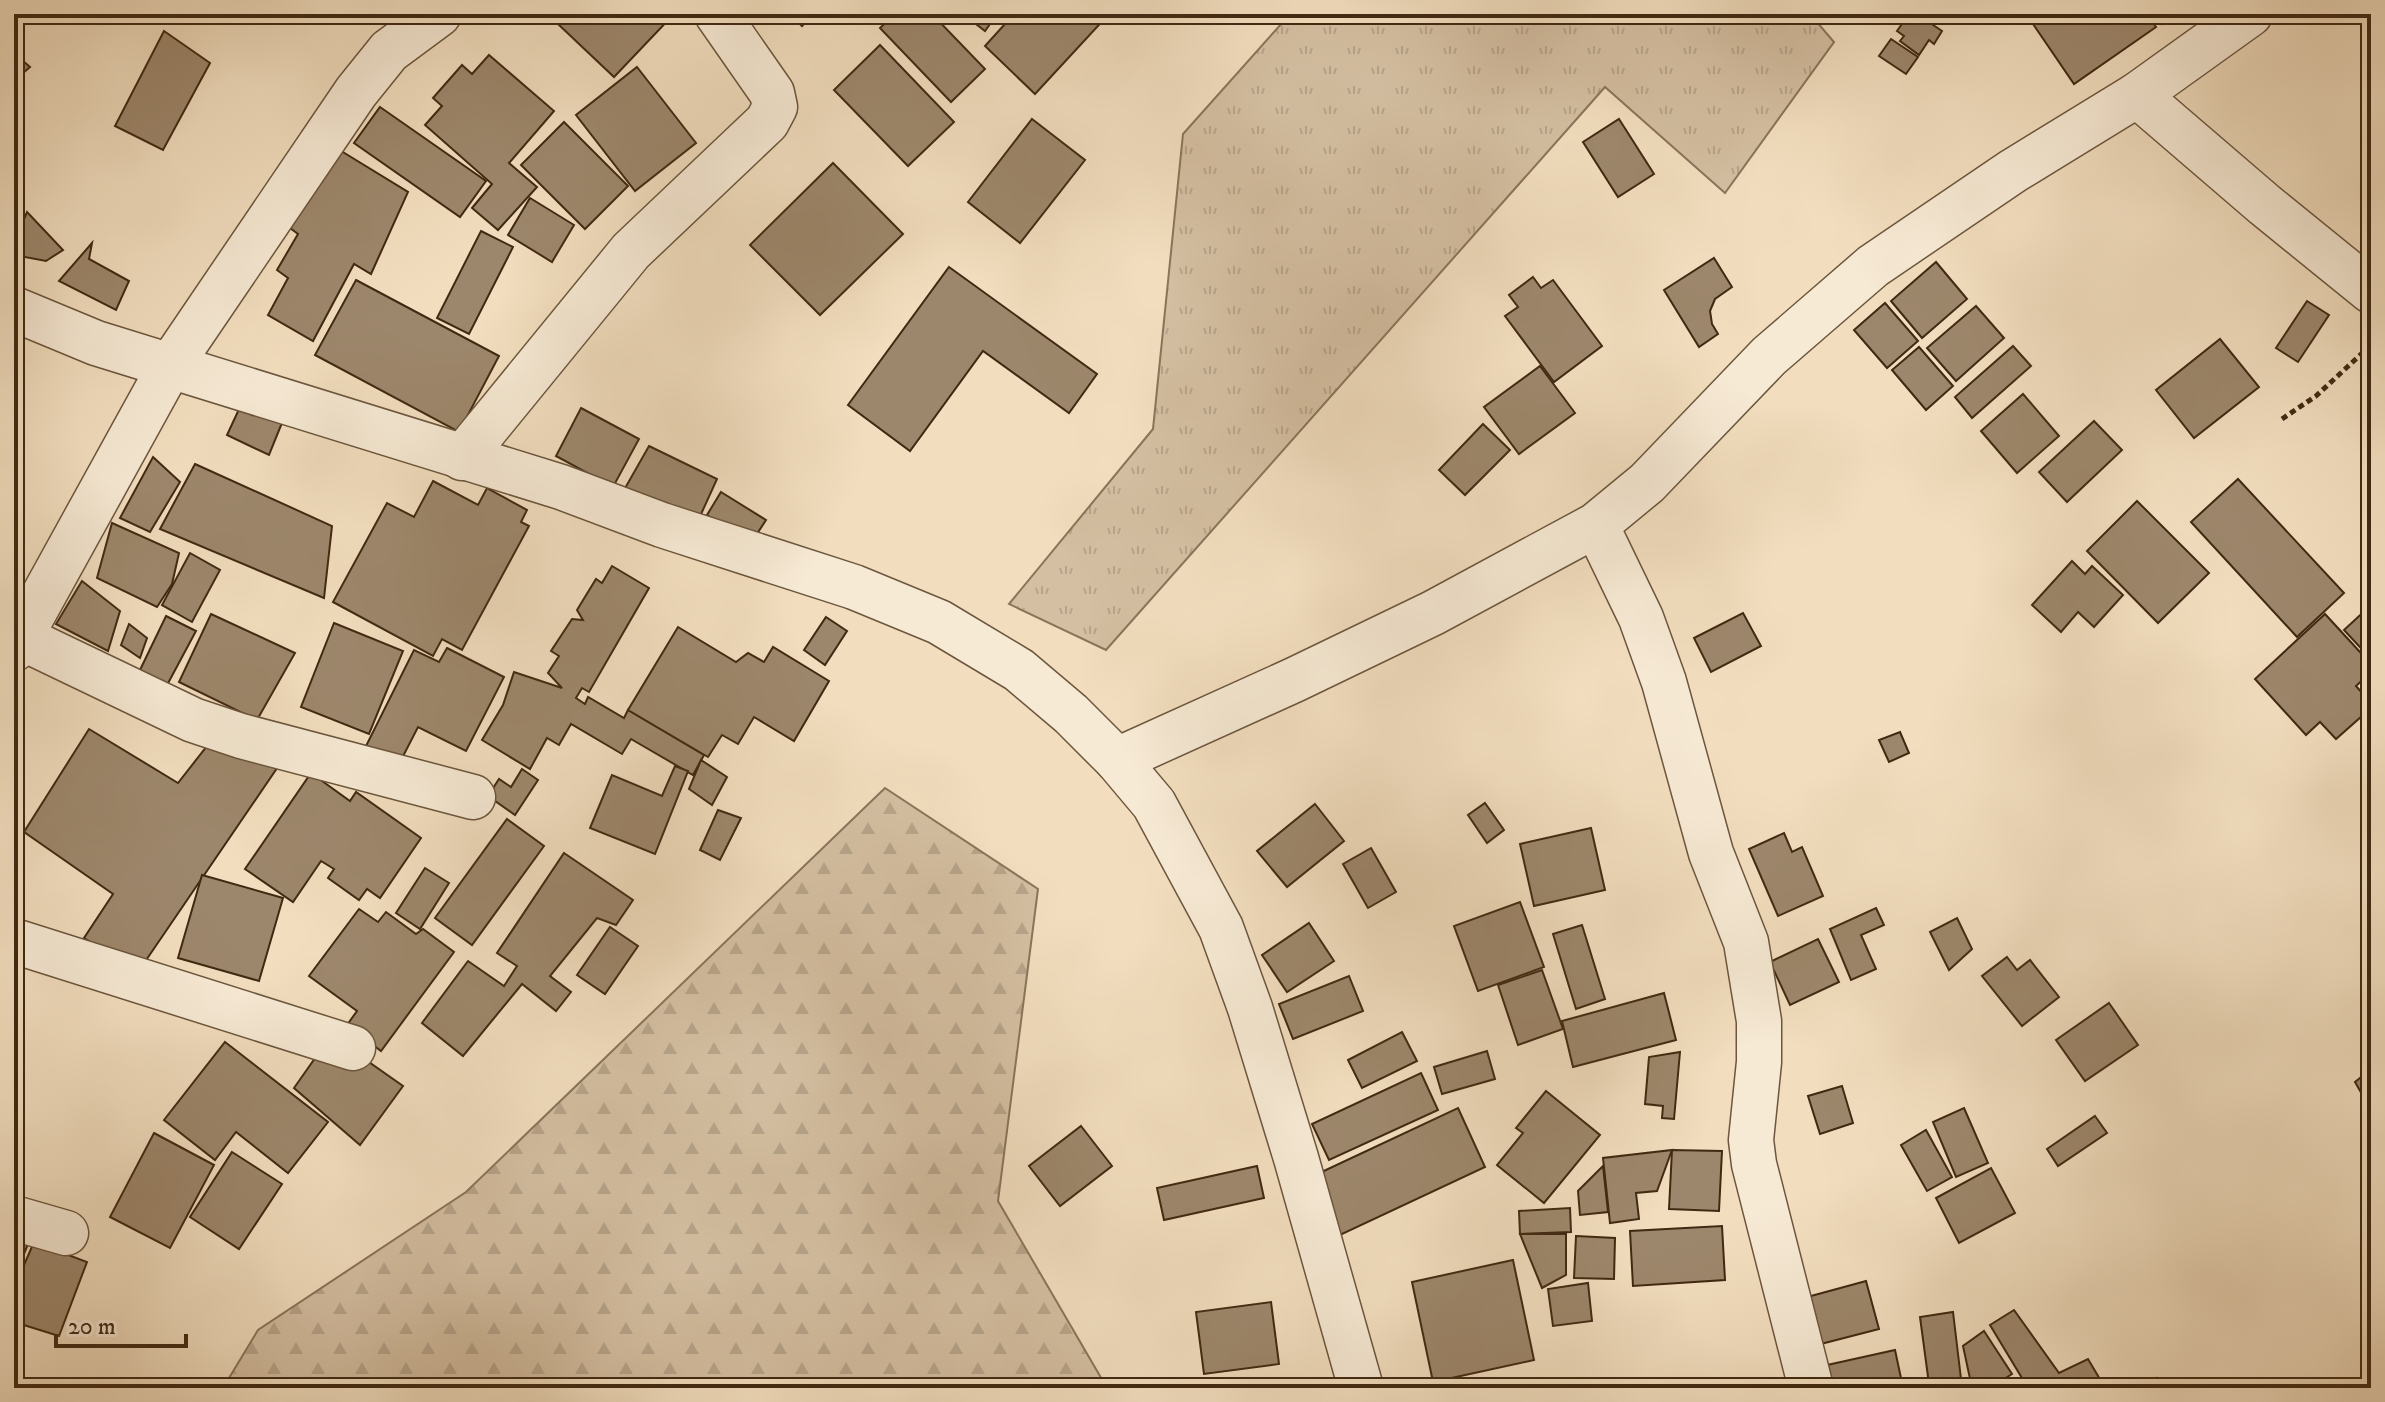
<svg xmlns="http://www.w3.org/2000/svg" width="2385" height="1402" viewBox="0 0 2385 1402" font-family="'IM FELL DW Pica',serif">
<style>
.grass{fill:url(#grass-tufts);stroke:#8a745a;stroke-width:2}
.forest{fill:url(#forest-firs);stroke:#8a745a;stroke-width:2}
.building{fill:#9d876c;stroke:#402912;stroke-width:2}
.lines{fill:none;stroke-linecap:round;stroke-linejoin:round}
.minor-casing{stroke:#6c563d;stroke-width:47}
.path{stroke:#402912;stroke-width:5;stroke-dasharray:6 4;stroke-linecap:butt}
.minor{stroke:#f7ead5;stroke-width:44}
</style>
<defs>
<pattern id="grass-tufts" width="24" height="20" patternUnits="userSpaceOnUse" patternTransform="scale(2)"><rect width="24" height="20" fill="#d4bfa2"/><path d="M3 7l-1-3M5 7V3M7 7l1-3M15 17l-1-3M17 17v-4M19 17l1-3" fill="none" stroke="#b7a48a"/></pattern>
<pattern id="forest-firs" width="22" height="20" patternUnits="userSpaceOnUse" patternTransform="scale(2)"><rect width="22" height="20" fill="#d4bfa2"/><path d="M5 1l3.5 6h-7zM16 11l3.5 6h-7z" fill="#b7a48a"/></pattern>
</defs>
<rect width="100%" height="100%" fill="#f2debf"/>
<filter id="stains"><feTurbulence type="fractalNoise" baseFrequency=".0025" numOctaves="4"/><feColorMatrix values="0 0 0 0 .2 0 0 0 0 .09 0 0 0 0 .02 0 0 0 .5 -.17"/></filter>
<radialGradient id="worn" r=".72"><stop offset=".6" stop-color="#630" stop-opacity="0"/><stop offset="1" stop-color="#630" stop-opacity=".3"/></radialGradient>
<path class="grass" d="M1290,14H1810L1834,42L1725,193L1605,87L1106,650L1009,604L1153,429L1183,134Z"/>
<path class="forest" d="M885,788L1038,889L998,1201L1107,1388H967L966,1380L913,1388H223L258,1330L466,1192Z"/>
<g class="building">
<path d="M570,14H674L614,77L559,25Z"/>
<path d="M790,14H814L802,26Z"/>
<path d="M895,14H932L985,69L951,102L880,28Z"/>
<path d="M963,14H997L985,31Z"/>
<path d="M1014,14H1109L1035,94L985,46Z"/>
<path d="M1909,14H1926L1923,18L1942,31L1934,44L1929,40L1919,55L1900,41L1904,36L1897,31Z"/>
<path d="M2041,14H2147L2156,27L2074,84L2031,21Z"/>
<path d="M2155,14H2176L2162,24Z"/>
<path d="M164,31L210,63L163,150L115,126Z"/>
<path d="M1891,39L1918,57L1906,74L1879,56Z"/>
<path d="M880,45L954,122L908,166L834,90Z"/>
<path d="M14,53L30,67L14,81Z"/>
<path d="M489,55L554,111L509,163L537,187L498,230L472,208L492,184L425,125L442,106L433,98L462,65L472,74Z"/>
<path d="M637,67L696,143L635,191L576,115Z"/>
<path d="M380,107L486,181L460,217L354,143Z"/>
<path d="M1032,119L1085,160L1020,243L968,202Z"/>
<path d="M1619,119L1654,174L1618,197L1583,142Z"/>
<path d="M564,122L628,186L585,229L521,165Z"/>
<path d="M333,146L408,192L371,274L354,264L313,341L268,315L288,278L277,270L298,234L290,228Z"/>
<path d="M833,163L903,234L820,315L750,245Z"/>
<path d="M530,198L574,225L552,262L508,235Z"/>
<path d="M27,212L63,250L46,261L14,255V243Z"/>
<path d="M481,231L513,247L469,334L437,318Z"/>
<path d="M92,243L89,259L129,281L116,310L59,281Z"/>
<path d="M1714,258L1732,287L1715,299L1710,311L1712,324L1718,334L1699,347L1664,290Z"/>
<path d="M1936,262L1967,299L1922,338L1891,301Z"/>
<path d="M949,267L1097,374L1069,413L983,351L910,451L848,405Z"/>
<path d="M1533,277L1541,288L1553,280L1602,346L1554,382L1505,316L1518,307L1509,295Z"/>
<path d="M356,280L499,356L459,432L315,355Z"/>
<path d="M2307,301L2329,315L2298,362L2276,348Z"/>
<path d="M1885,303L1918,341L1887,368L1854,330Z"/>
<path d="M1976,306L2004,338L1956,381L1927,348Z"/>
<path d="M2220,339L2259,387L2194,438L2156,390Z"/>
<path d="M2013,346L2031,366L1972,418L1955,397Z"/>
<path d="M1919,347L1953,386L1926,410L1892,370Z"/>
<path d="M1540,366L1575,413L1519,454L1484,407Z"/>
<path d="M2023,394L2059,436L2017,473L1981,431Z"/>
<path d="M258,402L286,413L269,455L227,435L240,407L252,415Z"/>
<path d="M581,408L639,439L613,487L556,456Z"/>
<path d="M2094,421L2122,450L2067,502L2039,472Z"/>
<path d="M1483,424L1510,450L1465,495L1439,470Z"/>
<path d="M649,446L717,479L697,523L624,490Z"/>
<path d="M153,457L180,482L150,532L120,518Z"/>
<path d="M195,464L332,526L324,598L160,529Z"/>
<path d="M2238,479L2344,593L2297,637L2191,522Z"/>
<path d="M433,481L478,505L487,488L527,510L521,522L529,526L462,650L442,639L433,656L333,602L387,503L414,517Z"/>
<path d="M721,492L766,520L751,543L707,515Z"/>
<path d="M2137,501L2209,573L2158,623L2087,551Z"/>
<path d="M112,523L179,553L172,584L157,607L97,578Z"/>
<path d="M190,553L220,570L192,622L162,605Z"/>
<path d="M2072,561L2085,574L2092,566L2123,595L2094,627L2078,612L2061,632L2032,605Z"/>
<path d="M612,566L649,588L589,692L582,688L576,698L585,704L588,697L624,718L628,710L704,755L693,775L631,739L622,754L571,724L559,745L547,738L530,769L482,740L503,705L514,672L562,688L548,673L559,656L551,651L572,619L583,620L577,610L596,579L602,583Z"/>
<path d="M82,581L120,611L108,651L56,624Z"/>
<path d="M2371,605V659L2344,630Z"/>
<path d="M1743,613L1761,646L1711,672L1694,638Z"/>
<path d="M211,614L295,653L257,720L179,682Z"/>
<path d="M2325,614L2371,664V672L2356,686L2371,703V708L2336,739L2320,722L2306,735L2255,679Z"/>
<path d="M166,616L196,631L166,687L140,670Z"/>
<path d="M826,617L847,631L825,665L804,650Z"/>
<path d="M334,623L403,651L369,734L301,707Z"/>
<path d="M129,624L147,638L140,658L121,645Z"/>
<path d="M678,627L736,662L748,653L764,662L773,647L829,681L794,741L754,717L738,744L722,735L708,757L628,710Z"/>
<path d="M447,648L504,677L466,751L418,727L397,768L364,750L414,650L439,662Z"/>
<path d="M225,723L286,755L138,972L84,938L113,894L24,832L89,729L178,783Z"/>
<path d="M1900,732L1909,753L1889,762L1879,740Z"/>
<path d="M701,760L727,777L712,805L689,789Z"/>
<path d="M675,766L688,771L655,854L590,828L612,775L662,796Z"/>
<path d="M522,769L538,780L515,815L488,796L499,779L511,787Z"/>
<path d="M311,773L350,801L356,792L421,838L380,898L367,889L359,900L328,878L334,869L321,861L293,902L245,869Z"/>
<path d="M1485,803L1504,830L1487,843L1468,815Z"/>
<path d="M1315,804L1344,841L1287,887L1257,851Z"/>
<path d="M718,810L741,818L720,860L700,850Z"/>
<path d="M507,819L544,846L472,945L435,918Z"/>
<path d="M1591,828L1605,890L1534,906L1520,844Z"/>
<path d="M1784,833L1792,852L1802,847L1823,896L1778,916L1749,849Z"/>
<path d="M1371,848L1396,892L1368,908L1343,864Z"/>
<path d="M564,853L633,900L616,925L597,918L550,976L571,992L556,1011L522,984L463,1056L422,1023L468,961L504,986L517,966L497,953Z"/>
<path d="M425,868L449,883L420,929L396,913Z"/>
<path d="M202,875L283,898L259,981L178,958Z"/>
<path d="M1520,902L1544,967L1478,991L1454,926Z"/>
<path d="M1876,908L1884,925L1861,935L1876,969L1851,980L1830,929Z"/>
<path d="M359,909L378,922L386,912L416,934L423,929L454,952L381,1051L347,1025L357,1011L309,976Z"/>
<path d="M1957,918L1972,949L1949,970L1930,932Z"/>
<path d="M1309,923L1334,961L1287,992L1262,955Z"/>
<path d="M1582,925L1605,999L1576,1009L1553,934Z"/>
<path d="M610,927L638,946L605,994L577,975Z"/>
<path d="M1818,939L1839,982L1790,1005L1770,962Z"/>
<path d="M2007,957L2017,970L2030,960L2059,997L2022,1026L1982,976Z"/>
<path d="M1542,970L1563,1029L1518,1045L1498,985Z"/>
<path d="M1349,976L1363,1011L1293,1039L1279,1004Z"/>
<path d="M1664,993L1676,1040L1573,1067L1562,1021Z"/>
<path d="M2109,1003L2138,1045L2085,1081L2056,1040Z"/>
<path d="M1402,1032L1417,1061L1362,1088L1348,1060Z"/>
<path d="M225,1042L328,1122L288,1173L236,1132L215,1160L164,1120Z"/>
<path d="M325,1044L363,1058L403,1086L360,1145L294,1088Z"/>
<path d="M1487,1051L1495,1079L1442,1094L1434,1067Z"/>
<path d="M1680,1052L1674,1119L1662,1118L1663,1106L1645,1104L1649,1057Z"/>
<path d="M2371,1069V1110L2355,1082Z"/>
<path d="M1421,1073L1438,1110L1329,1160L1312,1124Z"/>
<path d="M1842,1086L1853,1123L1820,1134L1808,1096Z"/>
<path d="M1546,1091L1600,1135L1544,1203L1497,1165L1523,1133L1516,1128Z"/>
<path d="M1458,1108L1485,1167L1340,1235L1313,1176Z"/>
<path d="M1964,1108L1988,1163L1956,1177L1933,1122Z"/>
<path d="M2095,1116L2107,1133L2058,1166L2047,1149Z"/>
<path d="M1081,1126L1112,1166L1060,1206L1029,1166Z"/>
<path d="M1926,1130L1952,1177L1927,1191L1901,1145Z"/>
<path d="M154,1133L214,1165L170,1248L110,1217Z"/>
<path d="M1672,1150L1722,1151L1719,1211L1669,1209Z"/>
<path d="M1672,1150L1657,1191L1636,1193L1639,1219L1610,1223L1603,1158Z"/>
<path d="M232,1152L282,1184L239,1249L190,1217Z"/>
<path d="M1257,1166L1264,1198L1164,1220L1157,1188Z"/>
<path d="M1603,1166L1608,1212L1580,1215L1578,1191Z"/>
<path d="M1991,1168L2015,1213L1959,1243L1936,1198Z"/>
<path d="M1570,1208L1571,1232L1520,1234L1519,1211Z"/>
<path d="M1722,1226L1725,1280L1633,1286L1630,1231Z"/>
<path d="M14,1230L30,1239L14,1279Z"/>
<path d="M1520,1234H1566V1275L1542,1288Z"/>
<path d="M1576,1236L1615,1238L1614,1279L1574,1278Z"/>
<path d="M34,1242L87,1262L59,1336L14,1322V1288Z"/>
<path d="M1513,1260L1534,1360L1433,1382L1412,1282Z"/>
<path d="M1866,1281L1879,1329L1813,1346L1800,1299Z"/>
<path d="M1588,1283L1592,1321L1553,1326L1548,1289Z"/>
<path d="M1271,1302L1279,1364L1204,1374L1196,1312Z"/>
<path d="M2014,1310L2059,1373L2088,1359L2101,1381L2090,1388H2028L1990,1325Z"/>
<path d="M1953,1312L1961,1379L1929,1384L1920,1317Z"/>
<path d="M1984,1331L2012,1374L1990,1388H1972L1963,1346Z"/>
<path d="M1895,1350L1901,1378L1857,1388H1823L1818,1367Z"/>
<path d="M2157,1378L2168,1388H2147Z"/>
</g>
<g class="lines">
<g class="minor-casing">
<g id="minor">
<path d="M2137,95L2265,205L2371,291"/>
<path d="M14,309L96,343L561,487L662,525L854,587L939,622L1019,670L1071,714L1117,760L1154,804L1221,928L1250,1008L1296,1158L1361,1388"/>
<path d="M462,458L631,251L767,122L775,107L772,93L717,14"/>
<path d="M1596,525L1641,618L1664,682L1711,853L1746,942L1759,1021V1062L1751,1140L1754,1164L1811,1388"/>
<path d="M20,637L193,720L241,736L473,797"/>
<path d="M14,649L170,366L356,92L389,51L439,14"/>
<path d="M1117,760L1294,680L1433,613L1596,525L1647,483L1769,356L1873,266L2013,171L2137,95L2250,14"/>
<path d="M14,941L353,1048"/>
<path d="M14,1218L66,1233"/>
</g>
</g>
<path class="path" d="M2282,419L2316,396L2371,345"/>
<use href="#minor" class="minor"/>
</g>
<rect width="2385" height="1402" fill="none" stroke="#f2debf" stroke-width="48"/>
<rect x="16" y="16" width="2353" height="1370" fill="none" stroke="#402912" stroke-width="4"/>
<rect x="24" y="24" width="2337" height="1354" fill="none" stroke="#402912" stroke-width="2"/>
<path d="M56 1334v12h130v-12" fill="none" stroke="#402912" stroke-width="4"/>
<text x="68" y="1334" font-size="24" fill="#402912" stroke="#f7ead5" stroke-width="6" paint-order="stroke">20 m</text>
<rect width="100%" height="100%" filter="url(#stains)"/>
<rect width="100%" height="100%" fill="url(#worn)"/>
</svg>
